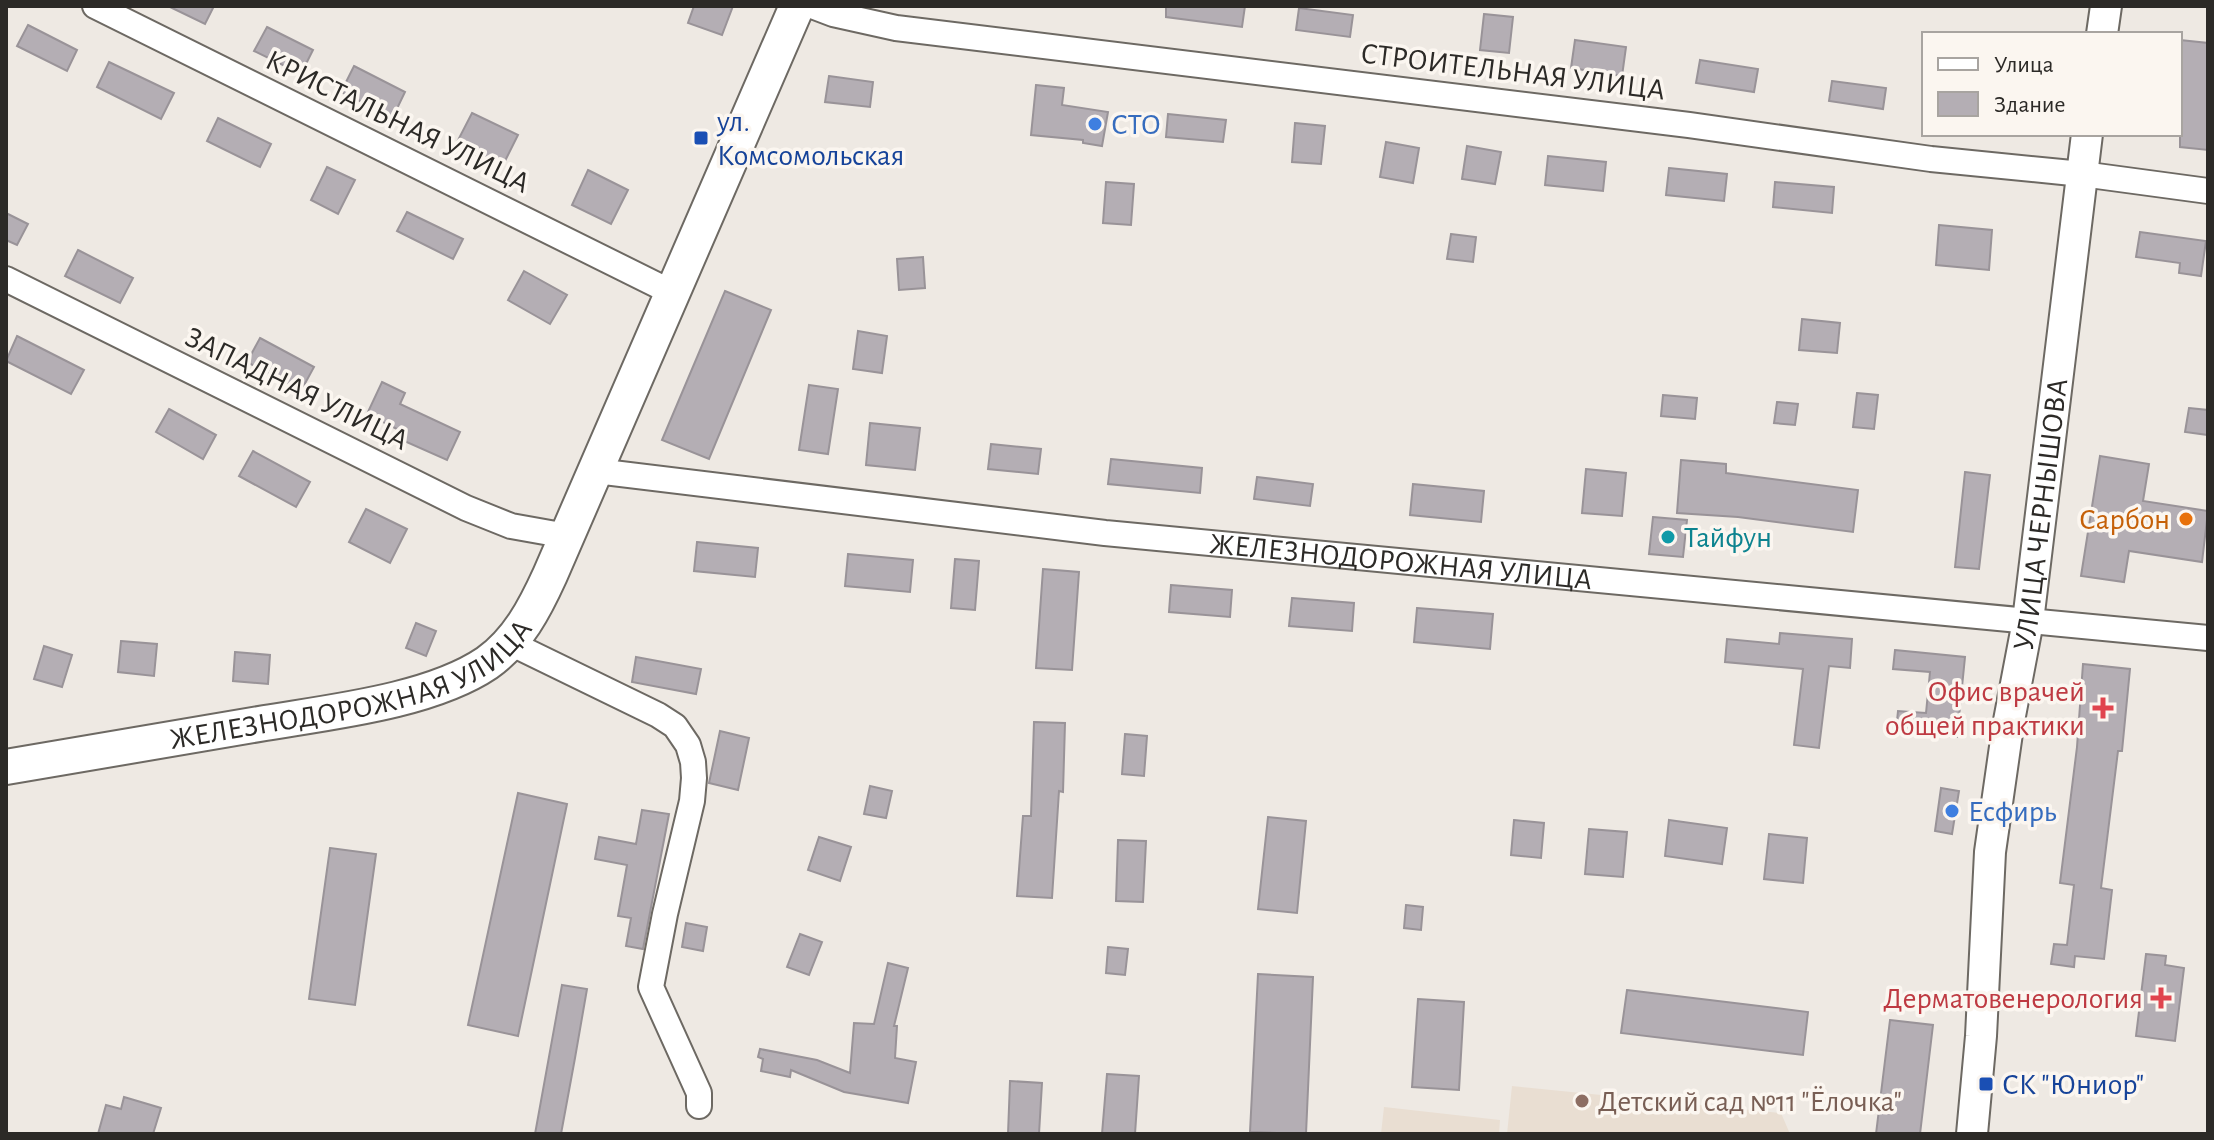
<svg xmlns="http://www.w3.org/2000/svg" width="2214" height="1140" viewBox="0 0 2214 1140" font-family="'Alegreya Sans',sans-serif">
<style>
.built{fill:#e9ded2}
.building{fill:#b4aeb4;stroke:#999398;stroke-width:2}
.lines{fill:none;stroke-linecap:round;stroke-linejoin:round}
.minor-casing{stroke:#6d6963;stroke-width:28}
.tertiary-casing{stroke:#6d6963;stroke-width:34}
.secondary-casing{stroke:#6d6963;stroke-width:38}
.minor{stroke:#fff;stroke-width:24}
.tertiary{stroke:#fff;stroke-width:30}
.secondary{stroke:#fff;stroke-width:34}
.shop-dot{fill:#3f7fe0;stroke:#fbf6f0;stroke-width:3}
.transit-dot{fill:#1a4fb4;stroke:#fbf6f0;stroke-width:3}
.food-dot{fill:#e8710a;stroke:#fbf6f0;stroke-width:3}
.culture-dot{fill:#0f9aa8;stroke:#fbf6f0;stroke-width:3}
.health-dot{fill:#e0444e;stroke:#fbf6f0;stroke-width:3}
.education-dot{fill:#8d6e63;stroke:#fbf6f0;stroke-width:3}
.labels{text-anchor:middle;stroke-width:7;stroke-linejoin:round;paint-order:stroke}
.street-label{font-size:30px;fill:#2c2a27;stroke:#fbf6f0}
.transit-label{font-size:30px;fill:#164399;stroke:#fbf6f0;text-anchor:start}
.shop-label{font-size:30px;fill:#366cbe;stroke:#fbf6f0;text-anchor:start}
.food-label{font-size:30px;fill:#c56008;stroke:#fbf6f0;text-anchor:end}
.culture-label{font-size:30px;fill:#0d838f;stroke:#fbf6f0;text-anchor:start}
.health-label{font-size:30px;fill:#be3a42;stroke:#fbf6f0;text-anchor:end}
.education-label{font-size:30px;fill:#785e54;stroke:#fbf6f0;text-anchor:start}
</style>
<rect width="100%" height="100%" fill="#eee9e3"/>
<g class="built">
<path d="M1512,1086L1781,1113L1790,1134H1507Z"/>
<path d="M1384,1107L1500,1120L1499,1134H1381Z"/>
</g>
<g class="building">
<path d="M168,6H214L205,24Z"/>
<path d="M694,6H733L722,35L688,23Z"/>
<path d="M1166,6H1245L1242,27L1166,17Z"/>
<path d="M1299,8L1353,15L1350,37L1296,30Z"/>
<path d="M1484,14L1513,17L1509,53L1480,50Z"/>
<path d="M28,25L77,50L67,71L17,46Z"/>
<path d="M267,27L313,50L301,74L254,51Z"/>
<path d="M1575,40L1626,47L1622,76L1571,68Z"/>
<path d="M2180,40L2208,43V150L2180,147Z"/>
<path d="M1700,60L1758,69L1754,92L1696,83Z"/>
<path d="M109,62L174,93L161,119L97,87Z"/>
<path d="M354,66L405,92L393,117L341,92Z"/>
<path d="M829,76L873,82L870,107L825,102Z"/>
<path d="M1832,81L1886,88L1883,109L1829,101Z"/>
<path d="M1036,85L1064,88L1062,105L1108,112L1102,146L1083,143V140L1031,135Z"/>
<path d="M472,113L518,135L501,169L455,146Z"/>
<path d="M1168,114L1226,120L1223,142L1166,137Z"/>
<path d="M218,118L271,144L260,167L207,141Z"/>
<path d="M1295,123L1325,126L1321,164L1292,162Z"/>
<path d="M1386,142L1419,148L1413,183L1380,177Z"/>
<path d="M1467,146L1501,152L1495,184L1462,179Z"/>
<path d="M1548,156L1606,162L1603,191L1545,185Z"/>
<path d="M327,167L355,180L338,214L311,200Z"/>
<path d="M1669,168L1727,174L1724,201L1666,195Z"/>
<path d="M588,170L628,190L611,224L572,205Z"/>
<path d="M1106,182L1134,184L1131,225L1103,223Z"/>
<path d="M1775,182L1834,187L1832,213L1773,207Z"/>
<path d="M407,212L463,239L453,259L397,231Z"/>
<path d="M6,213L28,224L17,245L6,240Z"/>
<path d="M1939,225L1992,230L1989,270L1936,265Z"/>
<path d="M2140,232L2206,241L2201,276L2179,273L2180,263L2136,257Z"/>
<path d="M1451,234L1476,237L1473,262L1447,259Z"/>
<path d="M78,250L133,278L120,303L65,276Z"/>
<path d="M923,257L925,288L899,290L897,259Z"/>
<path d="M524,271L567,295L550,324L508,300Z"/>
<path d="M725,291L771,310L709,459L662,440Z"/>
<path d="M1802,319L1840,323L1837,353L1799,350Z"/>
<path d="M858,331L887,336L882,373L853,369Z"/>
<path d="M17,336L84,370L71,394L6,361Z"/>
<path d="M260,338L314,367L301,391L247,362Z"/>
<path d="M382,382L405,393L400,404L460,432L447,460L402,440L405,433L367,414Z"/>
<path d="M809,385L838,389L828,454L799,450Z"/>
<path d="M1857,393L1878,395L1874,429L1853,427Z"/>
<path d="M1663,395L1697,398L1695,419L1661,416Z"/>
<path d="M1777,402L1798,404L1795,425L1774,423Z"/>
<path d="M2189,408L2208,410V435L2185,432Z"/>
<path d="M169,409L216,435L203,459L156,432Z"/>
<path d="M870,423L920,428L915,470L866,465Z"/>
<path d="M991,444L1041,449L1038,474L988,469Z"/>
<path d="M253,451L310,482L296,507L239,476Z"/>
<path d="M2100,456L2149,464L2143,501L2208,511L2202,562L2129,551L2124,582L2081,576Z"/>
<path d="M1111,459L1202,468L1200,493L1108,484Z"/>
<path d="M1681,460L1726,464V473L1858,490L1853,532L1738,517L1677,513Z"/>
<path d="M1586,469L1626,473L1622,516L1582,513Z"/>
<path d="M1965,472L1990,475L1979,569L1955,567Z"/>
<path d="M1257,477L1313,484L1310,506L1254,499Z"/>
<path d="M1413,484L1484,491L1481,522L1410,515Z"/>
<path d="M366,509L407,529L390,563L349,542Z"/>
<path d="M1653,517L1687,520L1683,557L1649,554Z"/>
<path d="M697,542L758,548L755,577L694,571Z"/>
<path d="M848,554L913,560L910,592L845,586Z"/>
<path d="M955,559L979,561L975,610L951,608Z"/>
<path d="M1043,569L1079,572L1072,670L1036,668Z"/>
<path d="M1171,585L1232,590L1230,617L1169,612Z"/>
<path d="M1292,598L1354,603L1352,631L1289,626Z"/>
<path d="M1417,608L1493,614L1490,649L1414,642Z"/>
<path d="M416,623L436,631L426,656L406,648Z"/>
<path d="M1780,633L1852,639L1850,668L1829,666L1819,748L1794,745L1803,669L1725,662L1727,639L1779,644Z"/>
<path d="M121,641L157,644L154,676L118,672Z"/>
<path d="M44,646L72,655L62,687L34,679Z"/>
<path d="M1895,650L1965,657L1957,737L1896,731L1898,711L1926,713L1930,672L1893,669Z"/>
<path d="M235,652L270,655L268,684L233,681Z"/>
<path d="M636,657L701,669L696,694L632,682Z"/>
<path d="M2083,664L2130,669L2122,751H2118L2101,888L2112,890L2104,959L2075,956L2074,967L2051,964L2054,944L2067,945L2074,885L2060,883L2077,747Z"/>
<path d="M1034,722L1065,723L1063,792L1059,791L1052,898L1017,896L1023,816H1031Z"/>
<path d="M720,731L749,738L738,790L709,783Z"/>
<path d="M1125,734L1147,736L1144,776L1122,774Z"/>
<path d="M870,786L892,791L886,818L864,814Z"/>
<path d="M1941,788L1959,791L1952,834L1935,831Z"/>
<path d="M518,793L567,804L518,1036L468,1025Z"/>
<path d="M642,810L669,814L643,949L626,946L631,918L618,916L627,865L595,859L599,837L636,844Z"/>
<path d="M1268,817L1306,821L1297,913L1258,909Z"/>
<path d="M1514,820L1544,823L1541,858L1511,855Z"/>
<path d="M1669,820L1727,828L1722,864L1665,856Z"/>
<path d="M1589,829L1627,832L1623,877L1585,874Z"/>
<path d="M1769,834L1807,838L1803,883L1764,879Z"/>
<path d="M819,837L851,847L840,881L808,870Z"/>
<path d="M1118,840L1146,841L1143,902L1116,901Z"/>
<path d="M330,848L376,854L355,1005L309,999Z"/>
<path d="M1406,905L1423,907L1421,930L1404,928Z"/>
<path d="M686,923L707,927L703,951L682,947Z"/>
<path d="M800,934L822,942L809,975L787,967Z"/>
<path d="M1108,947L1128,949L1125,975L1106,973Z"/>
<path d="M2146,954L2166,956L2165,965L2184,968L2175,1041L2136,1036Z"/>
<path d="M888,963L908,968L894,1026H897L895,1058L916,1062L908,1103L844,1092L791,1070L790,1077L761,1071L763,1059L758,1057L760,1049L817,1060L850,1073L854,1023L874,1024Z"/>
<path d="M1258,974L1313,977L1306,1134L1250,1132Z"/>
<path d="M562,985L587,989L575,1058L561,1134H535Z"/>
<path d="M1627,990L1808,1012L1803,1055L1621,1033Z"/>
<path d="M1418,999L1464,1002L1459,1090L1412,1087Z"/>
<path d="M1890,1020L1933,1025L1920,1134H1876Z"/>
<path d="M1107,1074L1139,1076L1135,1134H1102Z"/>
<path d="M1010,1081L1042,1083L1039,1134H1008Z"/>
<path d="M124,1097L161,1108L153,1134H98L106,1105L121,1109Z"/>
</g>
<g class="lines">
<g class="minor-casing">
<g id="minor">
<path d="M95,6L673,293"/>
<path d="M812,6L833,14L896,28L1689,125L1931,159L2082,174L2208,191"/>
<path d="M6,279L466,508L511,526L567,536"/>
<path id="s1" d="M596,471L1105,533L2208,638"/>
<path d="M510,643L658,715L675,726L688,745L693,762L694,778L692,801L665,914L651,987L699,1093V1106"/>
</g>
</g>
<g class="tertiary-casing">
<g id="tertiary">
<path d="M2102,34L2106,6"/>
<path id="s2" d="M1972,1134L1981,1036L1990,852L2008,726L2028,621L2087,134"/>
</g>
</g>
<g class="secondary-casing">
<g id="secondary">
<path id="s3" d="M6,767C92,752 179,738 265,723C331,712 431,701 487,663C518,641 535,608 550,575L797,6"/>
</g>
</g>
<use href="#minor" class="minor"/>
<use href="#tertiary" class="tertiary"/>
<use href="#secondary" class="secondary"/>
</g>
<g class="shop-dot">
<circle cx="1095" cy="124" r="8"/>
<circle cx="1952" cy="811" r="8"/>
</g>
<g class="transit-dot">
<rect x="693" y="130" width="16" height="16" rx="4"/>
<rect x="1978" y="1076" width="16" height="16" rx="4"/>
</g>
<circle class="food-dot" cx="2186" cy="519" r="8"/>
<circle class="culture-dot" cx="1668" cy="537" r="8"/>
<g class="health-dot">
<path d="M2099 696h8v8h8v8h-8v8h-8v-8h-8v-8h8z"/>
<path d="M2157 986h8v8h8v8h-8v8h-8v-8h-8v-8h8z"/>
</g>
<circle class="education-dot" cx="1582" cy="1101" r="8"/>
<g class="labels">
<g class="street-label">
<text transform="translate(1513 71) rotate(7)" y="10">СТРОИТЕЛЬНАЯ УЛИЦА</text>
<text transform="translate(398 121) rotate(26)" y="10">КРИСТАЛЬНАЯ УЛИЦА</text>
<text transform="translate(297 388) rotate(26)" y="10">ЗАПАДНАЯ УЛИЦА</text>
<text dy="10" stroke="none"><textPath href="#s2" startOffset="624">УЛИЦА ЧЕРНЫШОВА</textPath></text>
<text dy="10" stroke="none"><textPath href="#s1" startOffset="810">ЖЕЛЕЗНОДОРОЖНАЯ УЛИЦА</textPath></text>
<text dy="10" stroke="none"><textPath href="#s3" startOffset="358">ЖЕЛЕЗНОДОРОЖНАЯ УЛИЦА</textPath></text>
</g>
<g class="transit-label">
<text x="717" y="131">ул.<tspan x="717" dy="34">Комсомольская</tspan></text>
<text x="2002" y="1094">СК "Юниор"</text>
</g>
<g class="shop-label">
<text x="1111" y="134">СТО</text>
<text x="1968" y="821">Есфирь</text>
</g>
<g class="food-label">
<text x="2170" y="529">Сарбон</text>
</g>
<g class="culture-label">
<text x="1684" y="547">Тайфун</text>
</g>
<g class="health-label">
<text x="2085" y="701">Офис врачей<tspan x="2085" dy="34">общей практики</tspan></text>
<text x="2143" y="1008">Дерматовенерология</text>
</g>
<g class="education-label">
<text x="1598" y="1111">Детский сад №11 "Ёлочка"</text>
</g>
</g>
<rect width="2214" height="1140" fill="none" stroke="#2c2a27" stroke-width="16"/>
<rect x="1922" y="32" width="260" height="104" fill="#fbf6f0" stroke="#a8a4a0" stroke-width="2"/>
<rect x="1938" y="58" width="40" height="12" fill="#ffffff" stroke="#a8a4a0" stroke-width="2"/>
<text x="1994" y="72" font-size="24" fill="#2c2a27">Улица</text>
<rect x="1938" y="92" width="40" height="24" fill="#b4aeb4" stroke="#a8a4a0" stroke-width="2"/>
<text x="1994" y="112" font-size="24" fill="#2c2a27">Здание</text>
</svg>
